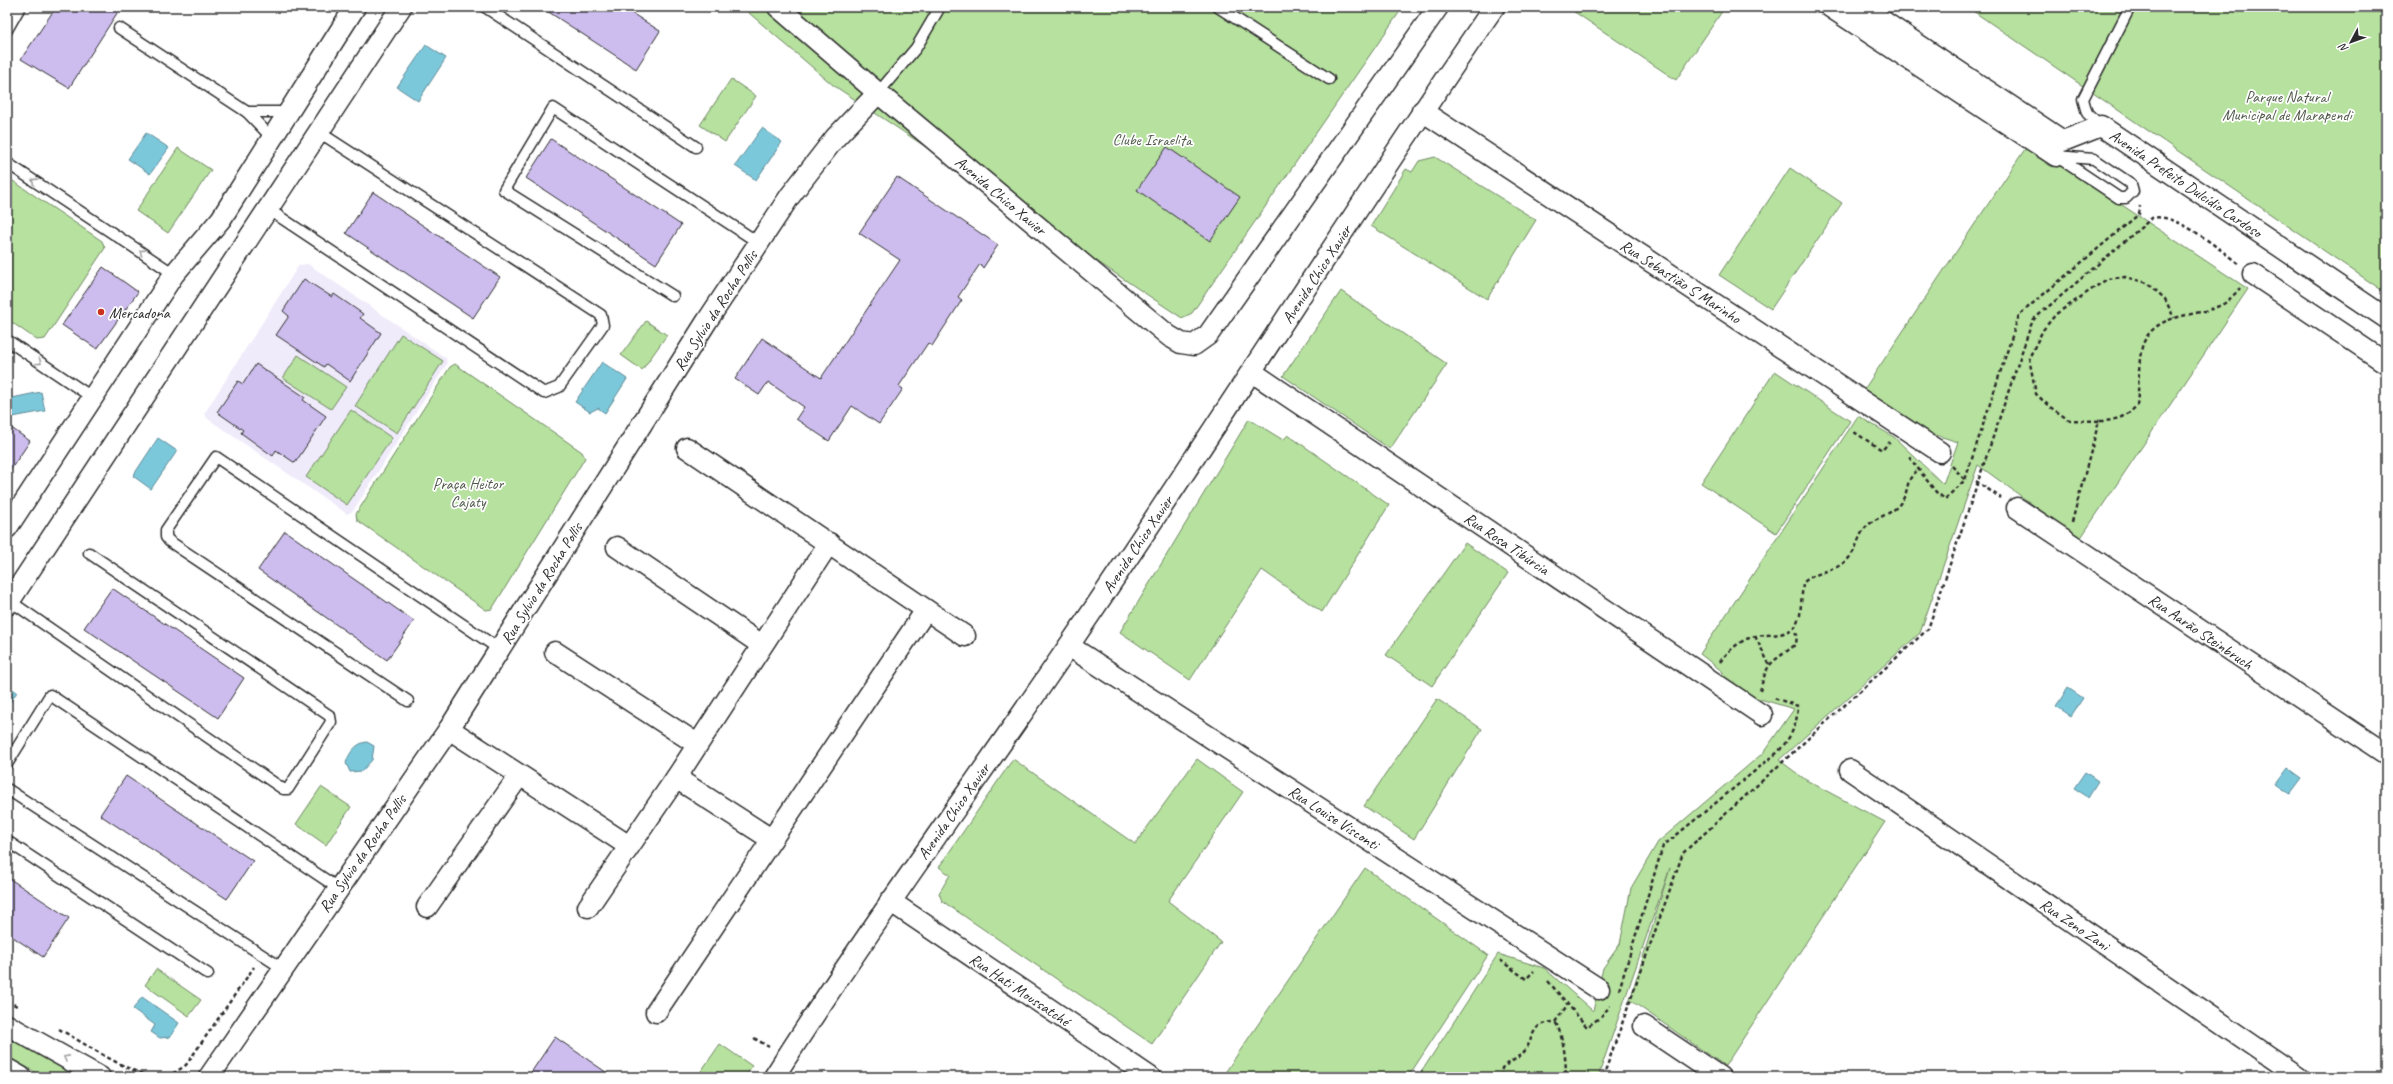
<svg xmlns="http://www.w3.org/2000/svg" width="2393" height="1084" viewBox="0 0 2393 1084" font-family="Caveat,sans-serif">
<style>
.built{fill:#f0ebfa}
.green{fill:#b6e19e;stroke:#708664}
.water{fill:#7cc8db;stroke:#5c8995}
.building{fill:#cdbdee;stroke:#2b2b2b}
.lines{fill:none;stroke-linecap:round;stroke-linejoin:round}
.lane-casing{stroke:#2b2b2b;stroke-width:13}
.street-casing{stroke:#2b2b2b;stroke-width:23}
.path{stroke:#2b2b2b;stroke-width:2.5;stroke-dasharray:4 3;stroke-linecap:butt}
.lane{stroke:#fff;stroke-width:10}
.street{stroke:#fff;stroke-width:20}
.oneway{stroke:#a0a0a0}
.poi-dot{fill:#c8321e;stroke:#fff;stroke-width:1.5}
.labels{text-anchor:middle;stroke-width:3.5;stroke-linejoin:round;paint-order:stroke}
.park-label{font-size:16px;fill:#4e5848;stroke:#fff}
.street-label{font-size:16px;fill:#2b2b2b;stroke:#fff}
.poi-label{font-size:16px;fill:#2b2b2b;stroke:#fff;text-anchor:start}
</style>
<rect width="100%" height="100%" fill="#fff"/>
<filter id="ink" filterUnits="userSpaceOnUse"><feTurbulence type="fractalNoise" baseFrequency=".025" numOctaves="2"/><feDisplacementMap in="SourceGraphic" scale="8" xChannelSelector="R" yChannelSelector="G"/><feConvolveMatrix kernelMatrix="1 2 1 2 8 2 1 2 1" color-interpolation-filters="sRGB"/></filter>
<g filter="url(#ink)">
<path class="built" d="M308,264L446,358L447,364L353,511L347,514L208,419L204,414L299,265Z"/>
<g class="green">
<path d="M742,7H1403L1192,313L1182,318L833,85Z"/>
<path d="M1567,7H1725L1676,80Z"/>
<path d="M1967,7H2386V293Z"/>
<path d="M731,79L756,96L725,142L700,125Z"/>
<path d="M2029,143L2248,289L2080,539L1978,465L1920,633L1779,760L1806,780L1885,822L1725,1066L1630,1000L1670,868L1598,1077H1418L1498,954L1544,968L1593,1011L1603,968L1620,944L1631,888L1658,842L1763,753L1794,709L1733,691L1721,682L1723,672L1700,654L1858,416L1894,437L1943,484L1958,442L1920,430L1863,391Z"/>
<path d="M178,148L211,170L168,233L136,211Z"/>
<path d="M1435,157L1536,220L1487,299L1371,226L1406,169L1412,172L1419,161Z"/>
<path d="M1790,168L1842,203L1771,309L1719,275Z"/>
<path d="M7,177L102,241L105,248L45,339L37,340L7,319Z"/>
<path d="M1341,291L1447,364L1390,449L1283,376Z"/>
<path d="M646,321L667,335L642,370L621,355Z"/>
<path d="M401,334L443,361L397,433L355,406Z"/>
<path d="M298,355L346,387L331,409L283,378Z"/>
<path d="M455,364L582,452L585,458L492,609L486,610L357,520L356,514L450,367Z"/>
<path d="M1775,371L1850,421L1776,533L1701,483Z"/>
<path d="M351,410L392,438L347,505L306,477Z"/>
<path d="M1249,419L1283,440L1288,435L1389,505L1322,612L1262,570L1190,680L1120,632Z"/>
<path d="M1465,543L1508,573L1432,686L1386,655Z"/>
<path d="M1437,699L1482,729L1414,839L1364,806Z"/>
<path d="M1013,759L1135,844L1197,759L1243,792L1168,901L1221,942L1152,1044L942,901L939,893L950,875L939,867Z"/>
<path d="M321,787L351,807L326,845L296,824Z"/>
<path d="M1365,868L1488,955L1408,1077H1222Z"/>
<path d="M156,969L201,1000L189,1016L145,985Z"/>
<path d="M7,1038V1037L77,1077H44L7,1056Z"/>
<path d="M720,1044L752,1066L745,1077H697Z"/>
</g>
<g class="water">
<path d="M426,45L446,58L418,101L397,87Z"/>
<path d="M762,128L782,142L756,180L735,166Z"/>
<path d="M146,133L169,148L150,174L128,159Z"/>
<path d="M602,362L627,379L605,413L598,408L590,412L575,402Z"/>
<path d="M41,392L45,411L7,418V399Z"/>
<path d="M158,438L177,451L151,489L133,476Z"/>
<path d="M7,685L17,692L7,707Z"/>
<path d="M2068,688L2083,698L2071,716L2056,706Z"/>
<path d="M367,742L374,746L372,760L362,771L350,772L346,763C349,753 356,743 367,742Z"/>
<path d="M2288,768L2302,778L2290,794L2276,784Z"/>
<path d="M2085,772L2098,781L2088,797L2074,788Z"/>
<path d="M142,997L179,1023L170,1037L160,1038L151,1032L155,1025L133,1009Z"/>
</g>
<g class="building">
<path d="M56,7H121L69,88L21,59Z"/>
<path d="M541,7H622L660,31L636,69Z"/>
<path d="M551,139L681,225L656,264L526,178Z"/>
<path d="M1167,147L1240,197L1210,241L1137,190Z"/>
<path d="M897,177L998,245L983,268L980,264L958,297L962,300L932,346L928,343L899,386L903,389L879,424L852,406L829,441L796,419L804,407L768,382L759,395L735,379L762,338L821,378L900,260L859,233Z"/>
<path d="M373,192L500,277L473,318L346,233Z"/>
<path d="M103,267L138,292L97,349L62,325Z"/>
<path d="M304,279L332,297L334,294L363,314L360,318L381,333L350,381L326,364L324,367L276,335L289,316L283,311Z"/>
<path d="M256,364L305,397L303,400L326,416L295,463L276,450L273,456L241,433L243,430L217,412L238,381L243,384Z"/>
<path d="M7,425L30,441L7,475Z"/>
<path d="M285,531L414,621L387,660L258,570Z"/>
<path d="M112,588L244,678L218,718L84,628Z"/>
<path d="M126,776L253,861L227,899L100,815Z"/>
<path d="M7,877L69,918L43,957L7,933Z"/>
<path d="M555,1037L613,1077H528Z"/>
</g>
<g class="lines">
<g class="lane-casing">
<g id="lane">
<path d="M485,7L696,147"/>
<path d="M1218,7L1329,79"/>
<path d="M119,28L247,112"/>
<path d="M7,30L20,7"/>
<path d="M878,93L916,48L940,7"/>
<path d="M2101,126L2087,113L2083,99L2130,7"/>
<path d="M272,138L247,112H288"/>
<path d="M2056,156L2094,159L2131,184L2133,191L2126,198H2119Z"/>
<path d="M7,163L174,274"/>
<path d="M268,209L544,393L559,387L603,325L601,315L319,132"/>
<path d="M673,296L504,190L553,108L759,243"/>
<path d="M7,340L93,398"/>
<path d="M10,601L283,789H288L331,722L330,716L89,553"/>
<path d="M408,701L169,541L166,537V530L216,457L499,649"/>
<path d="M7,764L50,695L338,888"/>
<path d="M7,789L282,968"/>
<path d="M7,841L208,974"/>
</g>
</g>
<g class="street-casing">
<g id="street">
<path d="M778,7L878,93L1169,336L1181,343L1194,345L1208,335L1438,7"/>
<path d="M1830,7L2056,156"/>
<path d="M1862,7L2063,141L2101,126L2386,318"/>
<path d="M1422,111L1940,452"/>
<path d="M2253,274L2386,363"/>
<path d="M1252,372L1762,715"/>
<path d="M687,448L965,636"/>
<path d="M2017,508L2386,754"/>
<path d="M7,528L174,274L221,219L355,7"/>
<path d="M617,547L762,645"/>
<path d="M7,605L401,7"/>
<path d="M1069,646L1599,989"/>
<path d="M555,652L697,744"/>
<path d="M449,729L629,846"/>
<path d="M1850,770L2299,1077"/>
<path d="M676,778L771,839"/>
<path d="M890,901L1150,1077"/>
<path d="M427,907L519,776"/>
<path d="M588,907L676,778L829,543"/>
<path d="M656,1012L926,610"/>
<path d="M7,1025L100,1077"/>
<path d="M1644,1026L1720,1077"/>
<path d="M7,1069L21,1077"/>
<path d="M209,1077L449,729L707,321L790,196L835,138L878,93"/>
<path d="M774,1077C868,929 972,788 1070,644C1214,433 1349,217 1494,7"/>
</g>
</g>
<g class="path">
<path d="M2099,421L2069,420L2050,407L2036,394L2029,358L2043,330L2056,314L2107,279L2125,277L2148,283L2165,299L2174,318"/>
<path d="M1854,432L1882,450L1890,442"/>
<path d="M1909,457L1936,492L1945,499L1965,480L2019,315L2139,214L2140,206"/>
<path d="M1952,466L1965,480"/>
<path d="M1976,481L2001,498"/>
<path d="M2072,522L2099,421C2115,421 2127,417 2137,405C2139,390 2138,357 2143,344C2157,310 2198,319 2225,303C2230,299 2236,293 2240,288"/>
<path d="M1755,636L1769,664"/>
<path d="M1720,662C1729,650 1741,639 1756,636C1772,633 1780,638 1795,627L1800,615L1803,583C1815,571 1836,572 1848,559C1857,550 1858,535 1866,527C1876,516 1893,515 1901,502C1911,489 1903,480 1920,469"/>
<path d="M1760,691C1768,658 1772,664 1796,644L1797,635L1793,629"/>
<path d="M1500,960L1526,979L1534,971"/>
<path d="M1548,981L1587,1027L1602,1016L1610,1006"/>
<path d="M1619,990L1663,846L1778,752C1791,737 1797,726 1798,706L1774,698"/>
<path d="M7,1001L17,1006"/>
<path d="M1555,1022L1568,1004"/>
<path d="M59,1029C82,1042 130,1074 155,1077C167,1078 176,1072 186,1065L254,967"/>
<path d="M754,1038L769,1047"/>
<path d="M1501,1077L1502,1068C1508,1063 1515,1060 1521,1055C1536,1041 1527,1023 1555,1022C1562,1030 1568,1067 1565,1077"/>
<path d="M1603,1077L1683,853L1928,629L2031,325L2034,319L2152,218C2177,212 2218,249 2238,263"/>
</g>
<use href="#lane" class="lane"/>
<use href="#street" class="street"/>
</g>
<defs><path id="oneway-chevron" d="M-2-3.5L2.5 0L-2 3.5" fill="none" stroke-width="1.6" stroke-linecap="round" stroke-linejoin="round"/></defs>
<g class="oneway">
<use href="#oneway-chevron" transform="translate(34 181) rotate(-147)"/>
<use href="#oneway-chevron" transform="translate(142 252) rotate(-147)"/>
<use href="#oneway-chevron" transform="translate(39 362) rotate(34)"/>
<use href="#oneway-chevron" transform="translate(66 1058) rotate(-151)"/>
</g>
</g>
<circle class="poi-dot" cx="101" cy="312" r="4"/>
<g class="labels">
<g class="park-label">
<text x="2287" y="102">Parque Natural<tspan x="2287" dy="18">Municipal de Marapendi</tspan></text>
<text x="1152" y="145">Clube Israelita</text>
<text x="468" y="489">Praça Heitor<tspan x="468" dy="18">Cajaty</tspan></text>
</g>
<g class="street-label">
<text transform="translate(2186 183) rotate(34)" y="6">Avenida Prefeito Dulcídio Cardoso</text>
<text transform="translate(1001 195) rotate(40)" y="6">Avenida Chico Xavier</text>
<text transform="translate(1316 274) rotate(-57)" y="6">Avenida Chico Xavier</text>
<text transform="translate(1681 281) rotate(33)" y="6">Rua Sebastião S Marinho</text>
<text transform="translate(715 310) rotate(-57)" y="6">Rua Sylvio da Rocha Pollis</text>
<text transform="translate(1507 543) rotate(34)" y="6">Rua Rosa Tibúrcia</text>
<text transform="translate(1137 544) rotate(-56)" y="6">Avenida Chico Xavier</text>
<text transform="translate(541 583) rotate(-58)" y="6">Rua Sylvio da Rocha Pollis</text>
<text transform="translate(2201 631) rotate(34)" y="6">Rua Aarão Steinbruch</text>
<text transform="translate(953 811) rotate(-55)" y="6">Avenida Chico Xavier</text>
<text transform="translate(1334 817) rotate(33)" y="6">Rua Louise Visconti</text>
<text transform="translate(362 853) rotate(-55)" y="6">Rua Sylvio da Rocha Pollis</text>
<text transform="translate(2075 924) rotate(34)" y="6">Rua Zeno Zani</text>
<text transform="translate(1020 989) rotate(34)" y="6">Rua Hati Moussatché</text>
</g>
<g class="poi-label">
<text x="109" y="318">Mercadona</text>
</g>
</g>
<rect width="2393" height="1084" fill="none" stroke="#fff" stroke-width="24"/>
<rect x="12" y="12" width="2369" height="1060" fill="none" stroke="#2b2b2b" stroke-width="1.5" filter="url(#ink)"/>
<g transform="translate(2351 42) rotate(229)" stroke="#ffffff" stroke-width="3" paint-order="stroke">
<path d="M0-3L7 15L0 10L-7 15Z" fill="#2b2b2b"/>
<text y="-6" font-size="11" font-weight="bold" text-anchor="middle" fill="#2b2b2b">N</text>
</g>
</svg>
